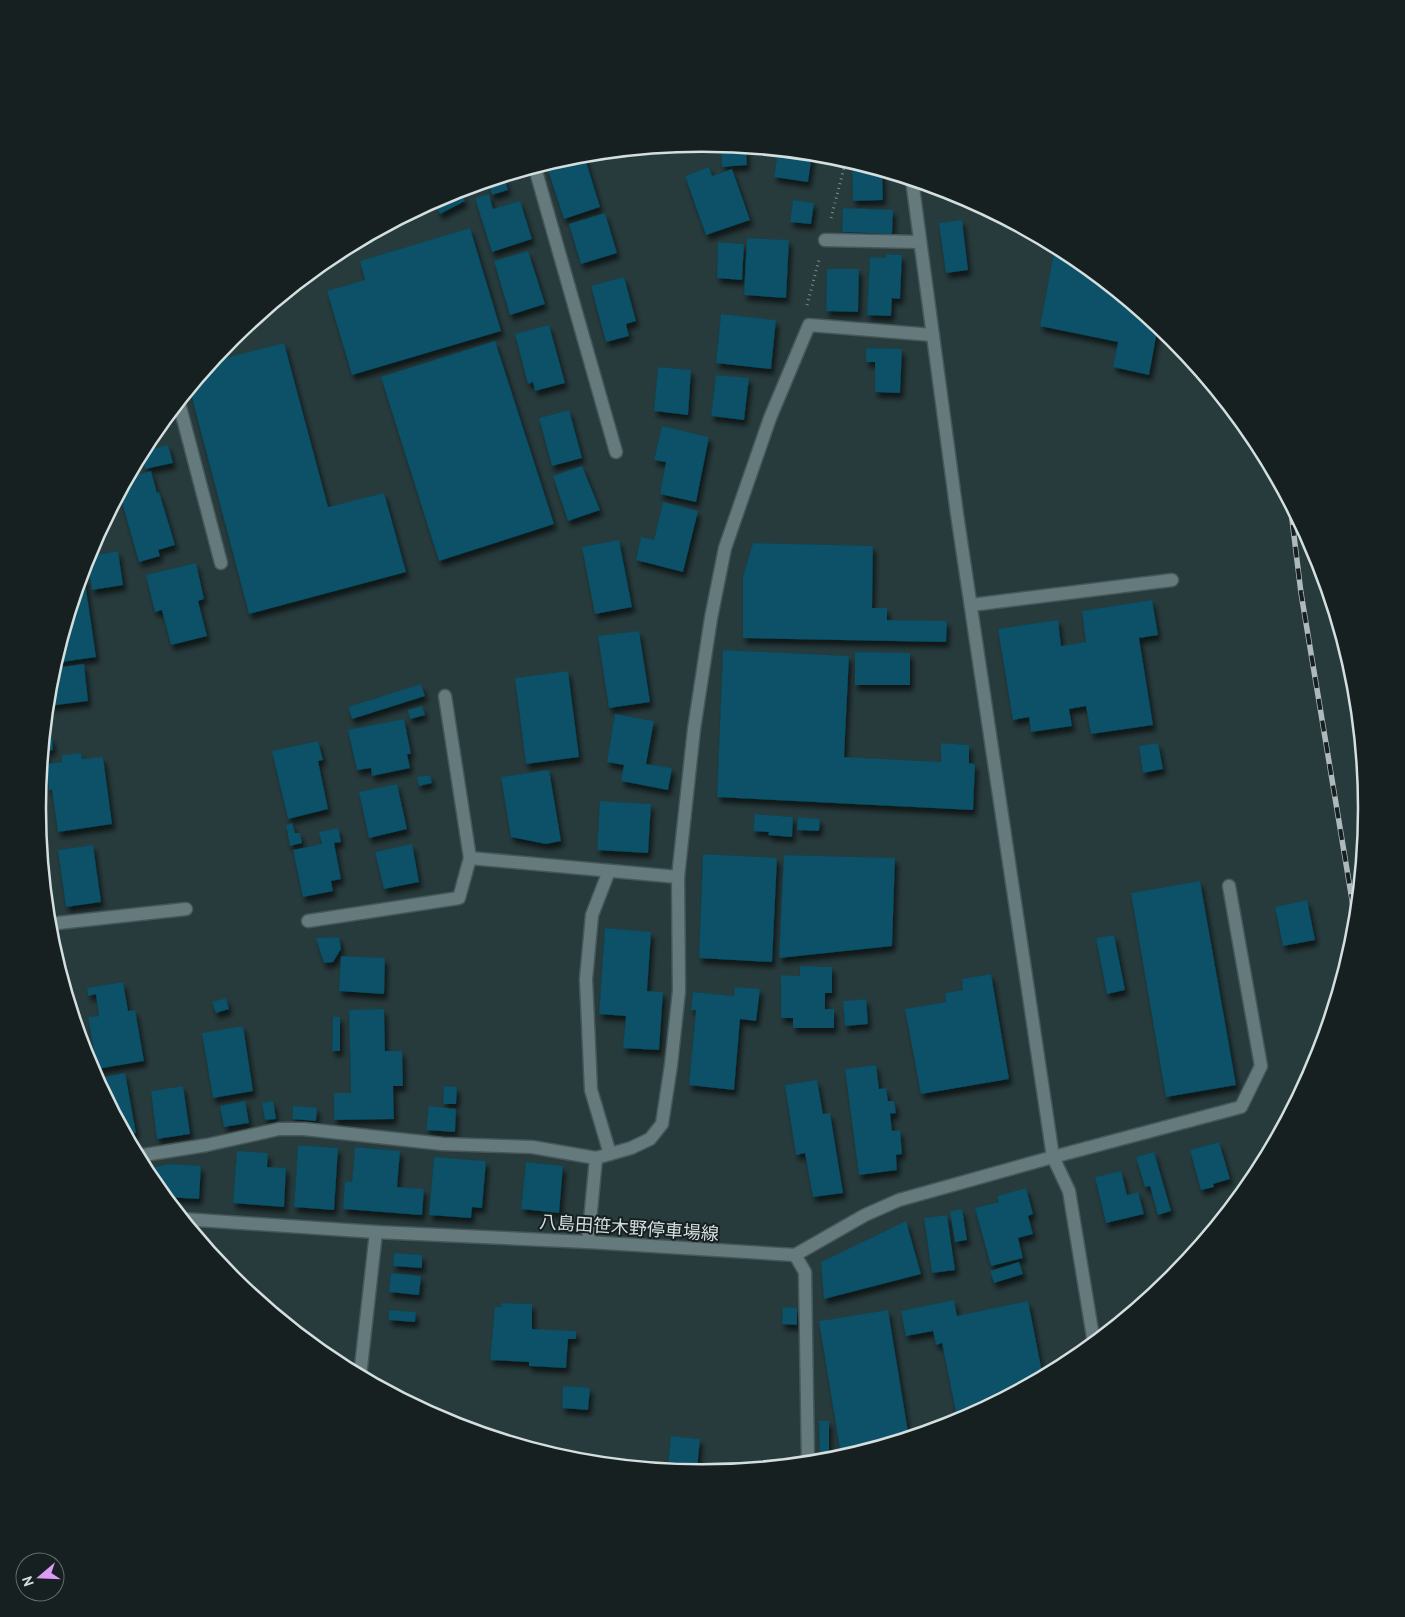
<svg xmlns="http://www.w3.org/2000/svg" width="1405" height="1617" viewBox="0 0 1405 1617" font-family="'PT Sans','Noto Sans JP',sans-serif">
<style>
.building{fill:#075168;filter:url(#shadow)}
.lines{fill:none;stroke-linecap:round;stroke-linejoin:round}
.lane-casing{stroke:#465758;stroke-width:15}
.street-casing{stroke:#465758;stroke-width:15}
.secondary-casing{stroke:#465758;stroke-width:15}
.path{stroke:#7c8c8d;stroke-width:3;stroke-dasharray:1 4;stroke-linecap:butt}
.lane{stroke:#657a7c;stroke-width:12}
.street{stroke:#657a7c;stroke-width:12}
.secondary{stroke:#657a7c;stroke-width:12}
.rail-casing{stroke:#adb9bb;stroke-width:5.5}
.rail{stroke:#172021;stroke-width:4;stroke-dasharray:11;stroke-linecap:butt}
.labels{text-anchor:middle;stroke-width:4;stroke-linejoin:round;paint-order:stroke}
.street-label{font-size:18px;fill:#d3dedf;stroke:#172021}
.rim{fill:none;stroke:#d3dedf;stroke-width:2.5}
</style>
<defs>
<filter id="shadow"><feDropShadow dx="3" dy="5.5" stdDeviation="2.5" flood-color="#0009"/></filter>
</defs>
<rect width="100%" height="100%" fill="#273a3c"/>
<g class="building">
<path d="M746,148L747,165L722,167L721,150Z"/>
<path d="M778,151L812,154L808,182L774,177Z"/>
<path d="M584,155L600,207L564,219L547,167Z"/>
<path d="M860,165L882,171L883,200L853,201L852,166Z"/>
<path d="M709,167L712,176L732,169L750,220L706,235L685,176Z"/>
<path d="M504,177L508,190L492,195L488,182Z"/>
<path d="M461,193L465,201L440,214L436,206Z"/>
<path d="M489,194L493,209L520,201L532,239L492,252L475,198Z"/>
<path d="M793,200L814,203L811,224L790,222Z"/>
<path d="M843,208L893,210L892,234L842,232Z"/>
<path d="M605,213L617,253L581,264L569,224Z"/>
<path d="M962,220L968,270L946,273L939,223Z"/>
<path d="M470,228L501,331L352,375L327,291L365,280L360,261Z"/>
<path d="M747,238L789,240L786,298L744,295Z"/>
<path d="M718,242L744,244L742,280L717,278Z"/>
<path d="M1055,247L1072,256L1158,326L1149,375L1113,367L1118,342L1040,326Z"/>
<path d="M528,251L545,304L510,315L494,261Z"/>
<path d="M886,254L902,255L900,299L892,298L891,316L867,315L870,257L886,258Z"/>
<path d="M827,269H859L858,312L826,311Z"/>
<path d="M624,277L636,321L626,324L629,336L606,342L591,286Z"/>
<path d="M721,314L776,320L771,369L716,363Z"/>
<path d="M549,325L565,383L535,391L533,382L528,384L515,334Z"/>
<path d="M495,341L554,524L439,561L381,377Z"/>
<path d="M284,343L328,507L384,493L406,572L249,614L190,390L213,361Z"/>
<path d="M866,348L902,349L900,393L875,392V362H866Z"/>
<path d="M658,367L691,370L688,415L654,411Z"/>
<path d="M716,375L749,378L744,420L711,416Z"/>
<path d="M569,410L582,458L552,466L539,418Z"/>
<path d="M662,426L709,437L696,502L660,494L666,462L654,460Z"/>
<path d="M168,445L173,463L145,469L142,454L143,451Z"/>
<path d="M582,466L600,510L568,521L553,476Z"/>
<path d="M151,471L157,493L159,492L175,545L158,550L160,556L139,562L120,495L129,477Z"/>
<path d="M663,502L698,511L683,572L636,560L641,537L654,540Z"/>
<path d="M619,540L632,607L595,614L582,547Z"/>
<path d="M753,543L873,546L872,608H887V620L947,621L946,642L743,638V577Z"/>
<path d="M118,551L123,585L92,590L87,557Z"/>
<path d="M196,563L204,599L198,601L207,636L171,645L162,610L155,612L146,575Z"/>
<path d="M82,575H84L96,657L55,663Z"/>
<path d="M1152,600L1158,635L1139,638L1153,725L1091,734L1086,706L1069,709L1072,726L1031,732L1029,717L1013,720L998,629L1058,620L1061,646L1086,642L1082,611Z"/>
<path d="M639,631L650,702L609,708L598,636Z"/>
<path d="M723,650L849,656L844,757L941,762V743L969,745V763L975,764L973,810L717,797Z"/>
<path d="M855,652L910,653V685H855Z"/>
<path d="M84,664L88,701L48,706L50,678L54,668Z"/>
<path d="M568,671L579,757L526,764L515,678Z"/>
<path d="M421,684L425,696L352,719L348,707Z"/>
<path d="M422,706L425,715L410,719L408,710Z"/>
<path d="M615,714L654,721L646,764L672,768L668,790L621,781L624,765L607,762Z"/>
<path d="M404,719L411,754H407L410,768L372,776L371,768L357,770L348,730Z"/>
<path d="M52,737L53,750L46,751L47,761L42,762L44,738Z"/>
<path d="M318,741L323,760L318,761L328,809L288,819L272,751Z"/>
<path d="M1158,743L1163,769L1143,773L1139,746Z"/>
<path d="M81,753L82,759L103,757L112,824L58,832L52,790H49L46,764L62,762V755Z"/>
<path d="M549,770L561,841L546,844L511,837L501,777Z"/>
<path d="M430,775L432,783L419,786L417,777Z"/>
<path d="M397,784L407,829L369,838L359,792Z"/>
<path d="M600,801L651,804L648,853L597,850Z"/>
<path d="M755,814L793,817L792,837L768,835L769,832L753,831Z"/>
<path d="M798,817L820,819L819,831L797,830Z"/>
<path d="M292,823L295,833H300L302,843L290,846L286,825Z"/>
<path d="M338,828L341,842L334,843L341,879L331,881L333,891L303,897L293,850L322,844L319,832Z"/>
<path d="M412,844L419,882L384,889L375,852Z"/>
<path d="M93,845L101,902L66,907L58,850Z"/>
<path d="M703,854L777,858L772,962L699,958Z"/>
<path d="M784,855L895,858L892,946L779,958Z"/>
<path d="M1200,881L1236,1085L1166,1097L1131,893Z"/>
<path d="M1307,900L1315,940L1283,946L1275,907Z"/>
<path d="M605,928L651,932L647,991L663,992L659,1050L623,1048L626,1016L599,1014Z"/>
<path d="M1114,935L1125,990L1107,994L1096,938Z"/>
<path d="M339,937L341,949L333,962L324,963L316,938Z"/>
<path d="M341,956L385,958L384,994L339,991Z"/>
<path d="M800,966L832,967V993H825V1009H834V1028H793V1018H781V975L800,976Z"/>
<path d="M991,974L1009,1079L921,1094L905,1009L946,1002L945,993L963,990L962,979Z"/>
<path d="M123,982L128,1011L135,1010L144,1061L97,1069L88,1017L99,1016L96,994L88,996L87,988Z"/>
<path d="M735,987L760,989L756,1021L740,1019L734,1090L689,1085L696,1010H691L693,992L734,996Z"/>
<path d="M226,998L229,1009L216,1013L212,1002Z"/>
<path d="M866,999L868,1024L845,1026L843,1001Z"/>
<path d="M384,1009L385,1051H402L403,1086H393L394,1119L334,1120V1093H351L349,1010Z"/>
<path d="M333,1016L340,1017V1051H332Z"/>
<path d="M243,1026L253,1091L213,1098L202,1033Z"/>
<path d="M876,1065L879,1089L886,1088L888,1101H894L896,1113L890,1114L892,1131L900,1130L902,1154L896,1155L897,1170L859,1175L845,1069Z"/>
<path d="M125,1073L136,1133L127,1135L100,1086L99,1078Z"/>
<path d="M817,1080L823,1114L830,1113L843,1193L813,1197L805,1153L796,1155L785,1085Z"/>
<path d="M183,1086L190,1134L157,1139L151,1091Z"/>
<path d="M444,1086L457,1087L456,1104H443Z"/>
<path d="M245,1101L249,1123L224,1127L220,1106Z"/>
<path d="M273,1101L276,1119L265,1120L262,1103Z"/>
<path d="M293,1106L317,1108L316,1121L292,1119Z"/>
<path d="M429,1106L456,1109L455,1132L426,1130Z"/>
<path d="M1219,1142L1230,1179L1213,1184L1214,1187L1201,1190L1190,1150Z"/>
<path d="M298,1145L338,1148L334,1210L294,1207Z"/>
<path d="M355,1147L400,1151L397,1187L424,1189L422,1215L343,1209L345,1181L352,1182Z"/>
<path d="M237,1151L268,1153L267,1167L286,1168L284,1207L233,1203Z"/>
<path d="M1154,1152L1171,1211L1158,1215L1150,1186L1145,1187L1136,1157Z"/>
<path d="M434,1157L486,1161L482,1208L472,1207L471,1218L429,1215Z"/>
<path d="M526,1162L563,1166L559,1213L521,1209Z"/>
<path d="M170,1164L201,1166L199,1199L165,1197L149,1178L145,1169Z"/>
<path d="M1121,1171L1127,1195L1138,1192L1144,1214L1106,1223L1095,1177Z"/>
<path d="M1026,1188L1033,1214L1028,1216L1033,1234L1018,1238L1023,1258L991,1266L975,1208L999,1202L997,1196Z"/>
<path d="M962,1209L967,1240L955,1242L950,1211Z"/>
<path d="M947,1215L955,1270L932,1273L924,1218Z"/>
<path d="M906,1221L921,1274L824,1299L821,1262Z"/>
<path d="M394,1253L422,1255V1268L393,1266Z"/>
<path d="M1019,1262L1023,1274L994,1283L990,1271Z"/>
<path d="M391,1273L421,1276L419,1295L389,1292Z"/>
<path d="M954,1300L957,1316L1028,1301L1043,1377L958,1422L942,1343L936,1345L933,1331L906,1336L901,1311Z"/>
<path d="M502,1303L532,1304V1329L576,1331V1339H568L566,1368L529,1366V1362L490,1360L495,1307H502Z"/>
<path d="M783,1307L797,1308V1325L782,1324Z"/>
<path d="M389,1310L416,1312L415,1322L389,1320Z"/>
<path d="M888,1310L909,1438L863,1451L841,1455L819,1321Z"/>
<path d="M563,1386L590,1388L588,1410L562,1408Z"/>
<path d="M819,1421H829V1461L820,1462Z"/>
<path d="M671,1436L700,1439L697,1469L668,1466Z"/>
</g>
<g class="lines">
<g class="lane-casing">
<path id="lane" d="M360,1376L376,1232"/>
</g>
<g class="street-casing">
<g id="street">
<path d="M535,168L616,452"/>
<path d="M912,180L957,514L1053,1157L1069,1191L1094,1343"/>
<path d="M825,240L920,242"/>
<path d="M179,403L221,563"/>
<path d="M971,605L1172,580"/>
<path d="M445,696L470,858"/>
<path d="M609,871L592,915L586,979L591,1090L610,1154"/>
<path d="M308,921L459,898L470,858L678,877"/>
<path d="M49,924L186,909"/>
<path d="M49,925L52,945"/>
<path d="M138,1156L207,1145L279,1129H304L443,1144L532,1147L596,1158L631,1148L650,1139L662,1124L671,1065L679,991L678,877L694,729L711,618L725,548L770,418L809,325L933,335"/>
<path d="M1053,1157L1241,1107L1261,1066L1229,886"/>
<path d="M588,1242L596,1158"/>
<path d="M795,1255L805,1272L808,1463"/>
</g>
</g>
<g class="secondary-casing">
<path id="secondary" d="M183,1219L376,1232L588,1242L795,1255L865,1215L899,1200L1053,1157"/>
</g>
<g class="path">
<path d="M831,218L846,160"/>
<path d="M807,305L819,260"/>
</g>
<use href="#lane" class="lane"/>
<use href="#street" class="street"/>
<use href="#secondary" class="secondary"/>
<g class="rail-casing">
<path id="rail" d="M1290,503L1301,593L1356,924"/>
</g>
<use href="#rail" class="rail"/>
</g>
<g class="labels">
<g class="street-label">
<text transform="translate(629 1228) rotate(4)" y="6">八島田笹木野停車場線</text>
</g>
</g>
<path d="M0 0H1405V1617H0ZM46 808a656 656 0 1 1 1312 0a656 656 0 1 1-1312 0Z" fill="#172021" fill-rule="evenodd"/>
<path class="rim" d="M46 808a656 656 0 1 1 1312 0a656 656 0 1 1-1312 0Z"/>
<g transform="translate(40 1577) rotate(251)"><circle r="24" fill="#172021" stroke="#626c6d"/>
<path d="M0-4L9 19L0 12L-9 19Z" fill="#db9af6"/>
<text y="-8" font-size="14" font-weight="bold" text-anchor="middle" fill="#d3dedf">N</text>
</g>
</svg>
